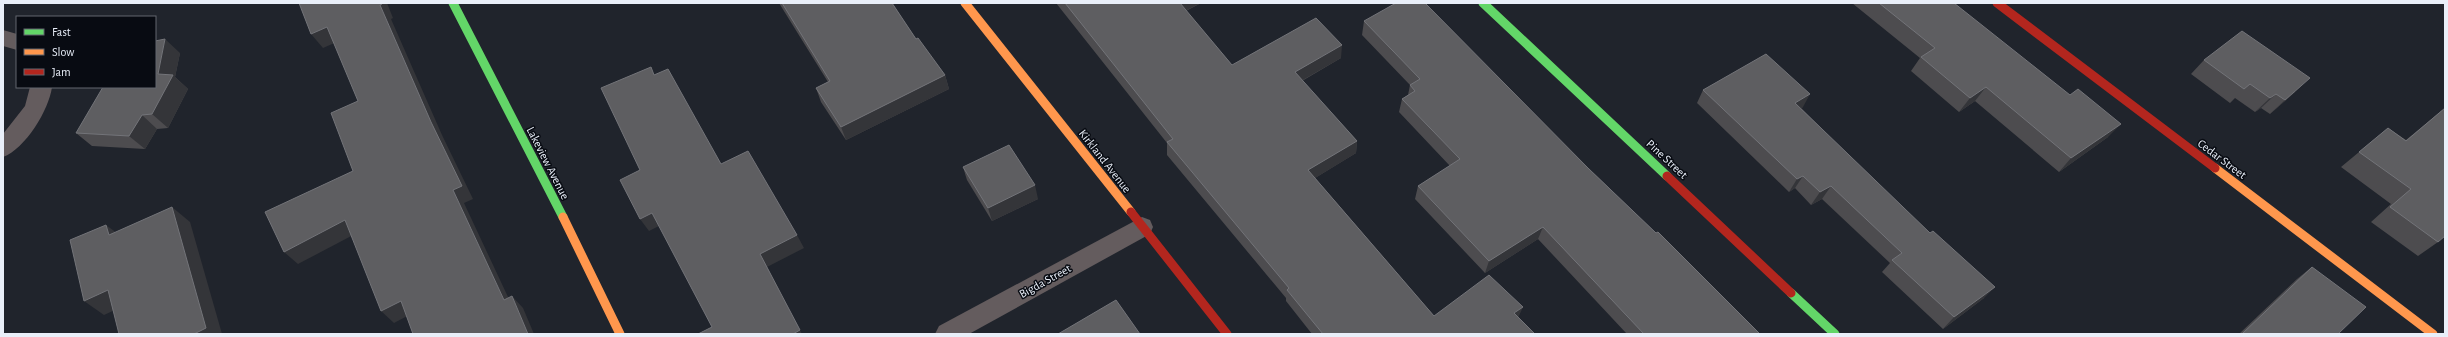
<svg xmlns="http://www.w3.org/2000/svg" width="2448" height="337" viewBox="0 0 2448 337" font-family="'Alegreya Sans',sans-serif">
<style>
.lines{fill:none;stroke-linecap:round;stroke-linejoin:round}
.street{fill:#645c5e;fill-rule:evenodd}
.fast{stroke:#63d668;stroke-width:9}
.slow{stroke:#ff974d;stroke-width:9}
.jam{stroke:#b3261e;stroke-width:9}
.wall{fill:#4d4c4f}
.shaded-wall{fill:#343539}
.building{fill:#5e5e61;stroke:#737479}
.labels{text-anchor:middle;stroke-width:3;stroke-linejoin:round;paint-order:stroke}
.street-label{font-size:12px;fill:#e9eff9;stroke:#080b12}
</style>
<rect width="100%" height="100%" fill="#20242c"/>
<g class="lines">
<g class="street">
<path d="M3,30L17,34V50L3,46Z"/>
<path d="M30,87H52C49,110 25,149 3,157V134L25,106Z"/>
<path d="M1142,217L1150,220L1153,227L1150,234L969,334H935L939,326Z"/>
</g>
<g class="fast">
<path d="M453,3L563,217"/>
<path d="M1483,3L1667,176"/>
<path d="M1791,293L1835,334"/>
</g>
<g class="slow">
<path d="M965,3L1131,212"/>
<path d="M2215,168L2433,334"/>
<path d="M563,217L620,334"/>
</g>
<g class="jam">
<path d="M1997,3L2215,168"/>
<path d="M1667,176L1791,293"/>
<path d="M1131,212L1227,334"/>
</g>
</g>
<g class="wall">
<path d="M779,3H892L916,39L945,75L949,89L846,140L821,102L816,88L828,82Z"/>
<path d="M1056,3H1201L1186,11L1232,65L1341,58L1302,81L1357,141L1356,153L1315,178L1434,316L1519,318L1534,333V334H1312L1286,301V298L1167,155V143Z"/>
<path d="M1852,3H1954L2108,137L2059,172L1975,101L1959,112L1911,71L1920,58Z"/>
<path d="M1364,21L1588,168L1760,334H1627L1538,239L1485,273L1415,199L1418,186L1450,166L1399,112L1402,99L1408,95L1410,85L1362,35Z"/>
<path d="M180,53L175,77L188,89L168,128L157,129L145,149L92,146L76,133Z"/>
<path d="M2204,60L2295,92L2270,114L2261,108L2255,112L2235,98L2230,103L2191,74Z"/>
<path d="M1703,90L1803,107L1801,108L1984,298L1943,329L1882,272L1890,263L1822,199L1811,205L1795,188L1789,192L1697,103Z"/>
<path d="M2445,108L2438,242L2418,256L2371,222L2391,204L2341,167L2388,128L2406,140Z"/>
<path d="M963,167L1038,199L992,221L967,180Z"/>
<path d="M2312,267L2338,334H2239L2297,279Z"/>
</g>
<g class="shaded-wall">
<path d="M382,3H387L393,18L391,19L442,135L473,199L464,203L515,312L504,300L453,190L431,122L380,5Z"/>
<path d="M1178,3H1201L1179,14Z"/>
<path d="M327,27L339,41L323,48L311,34Z"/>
<path d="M165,39L180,53L175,77L188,89L168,128L152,114L158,74Z"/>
<path d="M1342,45L1341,58L1294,85L1295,72Z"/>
<path d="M945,75L949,89L846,140L841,127Z"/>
<path d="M2310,78L2295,92L2270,114L2285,100Z"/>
<path d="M1986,87L1975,101L1959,112L1970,98Z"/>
<path d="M1810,94L1803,107L1788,117L1795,103Z"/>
<path d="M2276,94L2261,108L2255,112L2270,98Z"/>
<path d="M142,115L157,129L145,149L129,136Z"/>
<path d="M2121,124L2108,137L2059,172L2071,158Z"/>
<path d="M1357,141L1356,153L1307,183L1308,170Z"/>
<path d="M1803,176L1795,188L1789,192L1797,179Z"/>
<path d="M1035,185L1038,199L992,221L988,208Z"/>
<path d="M1831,186L1822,199L1811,205L1820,192Z"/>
<path d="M172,207L190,222L222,334H194Z"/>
<path d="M652,213L661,225L649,231L640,219Z"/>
<path d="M345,220L357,233L298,264L284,252Z"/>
<path d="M106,225L125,239L109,235Z"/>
<path d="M1543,227L1538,239L1485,273L1489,261Z"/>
<path d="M797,235L804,248L767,267L802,334H793L760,254Z"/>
<path d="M1995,287L1984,298L1943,329L1954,317Z"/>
<path d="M108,290L128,304L104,315L84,301Z"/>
<path d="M512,296L523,308L534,334H528Z"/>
<path d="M401,301L413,313L394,323L381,311Z"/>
<path d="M1523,307L1518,318L1514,313Z"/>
</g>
<g class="building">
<path d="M299,3H382V4L380,5L431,122L462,186L453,190L504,300L512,296L528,334H413L401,301L381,311L345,220L284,252L265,212L353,171L331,113L358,101L327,27L311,34Z"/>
<path d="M782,3H892L916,39L918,38L945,75L841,127L816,88L830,81Z"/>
<path d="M1065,3H1180L1232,65L1316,18L1342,45L1295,72L1357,141L1308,170L1434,316L1489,275L1523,307L1514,313L1534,333L1533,334H1323L1287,290L1289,288L1167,142L1173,139Z"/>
<path d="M1396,3H1425L1588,168L1656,233L1658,232L1760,334H1644L1543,227L1489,261L1418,186L1460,159L1402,99L1415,91L1410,85L1420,79L1364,21Z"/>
<path d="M1879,3H1954L2070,95L2078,89L2121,124L2071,158L1986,87L1970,98L1921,57L1935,48Z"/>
<path d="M2242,31L2310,78L2285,100L2276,94L2270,98L2250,84L2244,89L2204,60Z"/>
<path d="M165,39L158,74L173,75L152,114L142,115L129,136L76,133L103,87H155V41Z"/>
<path d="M1766,54L1810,94L1795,103L1930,233L1933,231L1995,287L1954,317L1892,260L1902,253L1831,186L1820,192L1803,176L1797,179L1703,90Z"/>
<path d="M651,67L654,75L668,69L721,164L748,151L797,235L760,254L800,330L793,334H698L712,327L652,213L640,219L620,180L640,170L601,88Z"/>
<path d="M2445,108V236L2438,242L2390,207L2411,189L2359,152L2388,128L2406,141Z"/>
<path d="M1009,145L1035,185L988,208L963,167Z"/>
<path d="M172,207L206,328L194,334H119L108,290L84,301L70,240L106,225L109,235Z"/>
<path d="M2312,267L2366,307L2338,334H2242Z"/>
<path d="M1116,300L1140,334H1058Z"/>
</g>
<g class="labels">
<g class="street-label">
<text transform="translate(1667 159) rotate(43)" y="4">Pine Street</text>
<text transform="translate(2222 159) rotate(37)" y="4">Cedar Street</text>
<text transform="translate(1105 161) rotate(52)" y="4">Kirkland Avenue</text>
<text transform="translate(548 163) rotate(63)" y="4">Lakeview Avenue</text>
<text transform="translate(1045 281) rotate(-29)" y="4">Bigda Street</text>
</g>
</g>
<rect width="2448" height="337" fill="none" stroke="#e9eff9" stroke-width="8"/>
<rect x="16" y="16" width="140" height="72" fill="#080b12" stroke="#62666e"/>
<rect x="24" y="29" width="20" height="6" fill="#63d668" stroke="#62666e"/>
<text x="52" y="36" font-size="12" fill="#e9eff9">Fast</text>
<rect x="24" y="49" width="20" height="6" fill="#ff974d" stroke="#62666e"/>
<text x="52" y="56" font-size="12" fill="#e9eff9">Slow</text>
<rect x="24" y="69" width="20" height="6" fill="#b3261e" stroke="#62666e"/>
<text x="52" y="76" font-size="12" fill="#e9eff9">Jam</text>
</svg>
